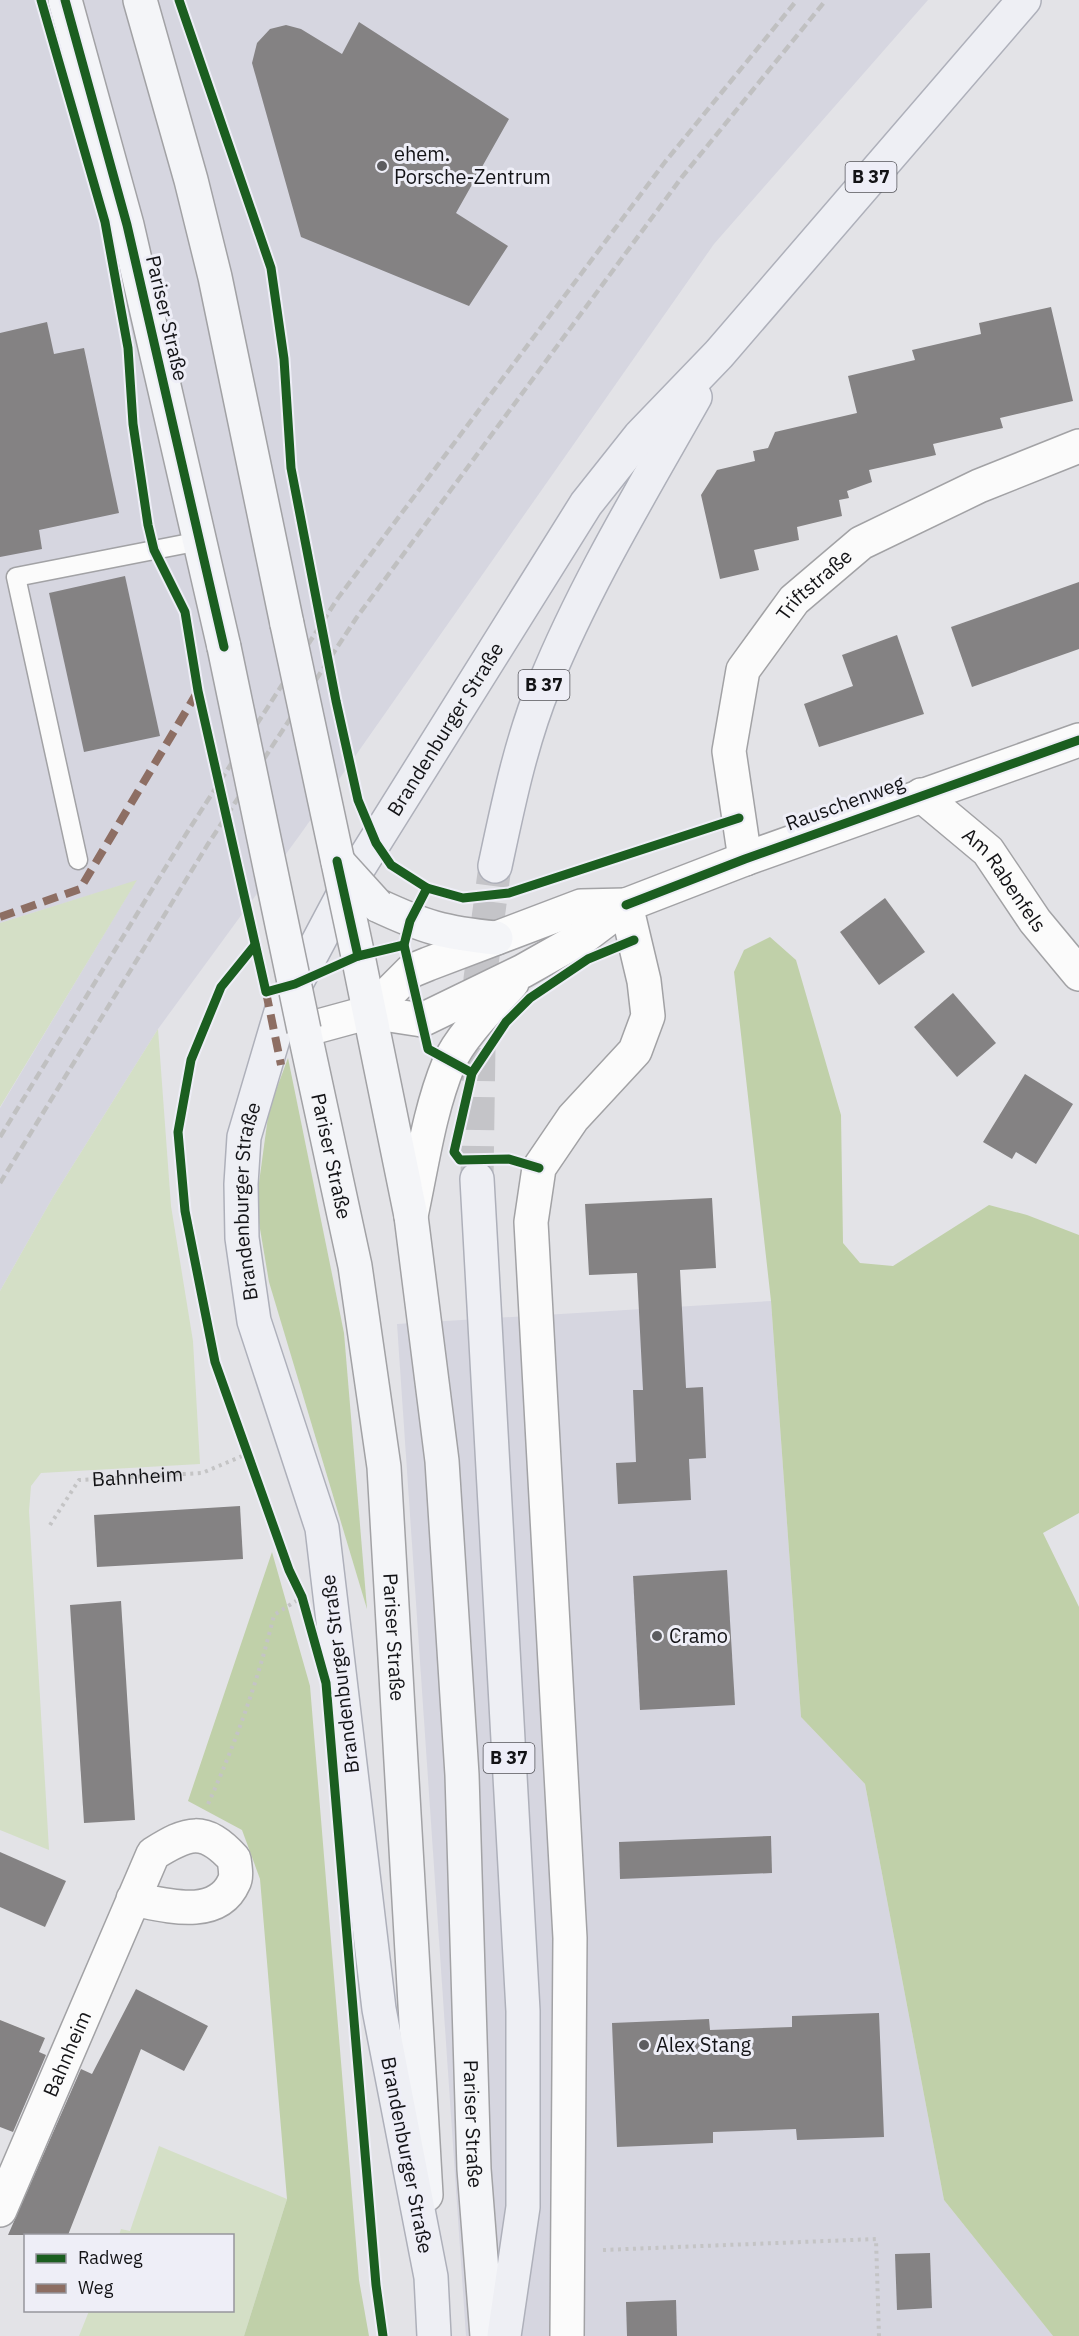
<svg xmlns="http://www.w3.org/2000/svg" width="1079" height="2336" viewBox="0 0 1079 2336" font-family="'IBM Plex Sans',sans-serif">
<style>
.built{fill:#d6d6e0}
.green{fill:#d4dfc6}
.forest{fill:#c0d0a9}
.building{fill:#848283}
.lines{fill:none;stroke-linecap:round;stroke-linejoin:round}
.primary-tunnel{stroke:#c4c4c8;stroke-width:33;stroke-dasharray:33 16;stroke-linecap:butt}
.service-casing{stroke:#a2a2a5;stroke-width:21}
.minor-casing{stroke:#a2a2a5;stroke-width:36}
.tertiary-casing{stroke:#a2a2a5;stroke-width:36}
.secondary-casing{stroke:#a2a2a5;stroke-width:36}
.primary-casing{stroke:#aeb0ba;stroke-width:36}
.path{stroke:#c4c4c5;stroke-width:4;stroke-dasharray:3 4.5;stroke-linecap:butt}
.service{stroke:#fbfbfb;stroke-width:18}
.minor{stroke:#fbfbfb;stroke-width:33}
.tertiary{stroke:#fbfbfb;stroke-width:33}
.secondary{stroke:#f4f5f8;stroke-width:33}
.primary{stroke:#eeeff4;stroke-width:33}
.rail{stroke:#c0c0c1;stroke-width:4.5;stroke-dasharray:9 4.5;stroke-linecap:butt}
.secondary-bridge-casing{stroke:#a2a2a5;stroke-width:36;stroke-linecap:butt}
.secondary-bridge{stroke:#f4f5f8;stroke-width:33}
.quiet{stroke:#8d6e63;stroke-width:8;stroke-dasharray:15 8;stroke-linecap:butt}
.cycleway-casing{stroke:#eeeef7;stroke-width:13}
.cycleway{stroke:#1b5e20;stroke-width:9}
.poi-dot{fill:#5c5c5f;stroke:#eeeef7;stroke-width:2}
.labels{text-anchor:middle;stroke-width:6;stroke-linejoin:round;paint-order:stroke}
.shield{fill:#eeeef7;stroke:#55555a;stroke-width:1.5}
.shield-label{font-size:18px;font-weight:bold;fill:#131316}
.poi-label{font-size:20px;fill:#131316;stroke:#eeeef7;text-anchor:start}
.street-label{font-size:20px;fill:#131316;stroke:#eeeef7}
</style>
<rect width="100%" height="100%" fill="#e3e3e7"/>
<g class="built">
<path d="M0,0H928L714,244L302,832L158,1029L53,1197L0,1291V1108L136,881L0,923Z"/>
<path d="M771,1301L801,1717L865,1784L944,2200L1053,2336H466L397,1324Z"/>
</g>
<g class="green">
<path d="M137,880L0,1107V1108V923Z"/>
<path d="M158,1029L171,1206L193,1341L200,1464L41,1473L31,1486L29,1511L49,1850L0,1830V1291L53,1197Z"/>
<path d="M159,2146L287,2199L244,2336H79L89,2311L232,2310V2236L119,2235L121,2229L130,2231Z"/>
</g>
<g class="forest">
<path d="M770,937L796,960L841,1115L843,1243L860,1263L893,1266L989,1205L1027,1215L1079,1235V1513L1043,1533L1079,1607V2336H1053L944,2200L865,1784L801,1717L771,1301L734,972L744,950Z"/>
<path d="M288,1058L344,1333L367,1609L269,1282L256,1205L269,1109Z"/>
<path d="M272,1552L310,1686L359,2280L369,2336H244L287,2199L260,1879L242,1830L188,1801Z"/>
</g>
<g class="building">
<path d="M359,22L509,119L456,213L508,246L469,306L301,237L252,63L257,43L270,29L286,25L301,29L342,54Z"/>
<path d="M1051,307L1073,401L1000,418L1003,428L933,444L936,455L869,470L872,482L847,491L849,498L839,500L842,516L797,527L799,540L754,550L759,570L720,579L701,495L717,470L755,461L753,451L768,448L775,432L857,413L848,376L915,360L912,350L981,334L979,323Z"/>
<path d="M47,322L54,354L84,348L119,513L39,530L42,549L0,557V333Z"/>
<path d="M125,576L160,736L84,752L49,593Z"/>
<path d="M1079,582V649L972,687L951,627Z"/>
<path d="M897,635L924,714L819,747L804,704L853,686L842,655Z"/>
<path d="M885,898L925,952L879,985L840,932Z"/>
<path d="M953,993L996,1043L957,1077L914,1027Z"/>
<path d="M1025,1074L1073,1104L1036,1164L1016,1152L1012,1159L983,1142Z"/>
<path d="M712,1198L716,1268L680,1270L686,1388L703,1387L706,1458L689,1459L691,1500L618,1504L616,1463L636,1462L633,1390H643L637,1273L589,1275L585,1204Z"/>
<path d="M240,1506L243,1559L97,1567L94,1515Z"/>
<path d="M727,1570L735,1705L640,1710L633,1576Z"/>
<path d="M121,1601L135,1820L84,1823L70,1605Z"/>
<path d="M771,1836L772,1873L620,1879L619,1842Z"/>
<path d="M0,1852L66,1881L45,1927L0,1907Z"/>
<path d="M136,1989L208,2026L184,2071L141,2049L68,2235H8L81,2069L92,2074Z"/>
<path d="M879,2013L884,2137L797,2140L796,2129L713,2132V2143L617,2147L612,2023L709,2019L710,2030L792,2027V2016Z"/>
<path d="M0,2020L45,2038L39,2052L46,2055L13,2132L0,2127Z"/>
<path d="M930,2253L932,2308L897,2310L895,2254Z"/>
<path d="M676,2300L677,2336H627L626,2302Z"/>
</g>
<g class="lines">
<path class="primary-tunnel" d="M477,1179L480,979L495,866"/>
<g class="service-casing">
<path id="service" d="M78,860L16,577L200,541"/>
</g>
<g class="minor-casing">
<g id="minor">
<path id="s2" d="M921,795L988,851L1035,921L1079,974"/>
<path id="s3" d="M745,859L729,751L743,670L794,600L861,543L979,486L1079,446"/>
<path id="s4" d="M0,2210L153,1854C188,1832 204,1826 234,1859C235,1866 237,1877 234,1882C217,1921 165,1905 133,1899"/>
<path d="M567,2336L570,1938L531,1222L539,1168L573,1118L635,1051L648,1016L644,981L626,905"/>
</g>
</g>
<g class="tertiary-casing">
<g id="tertiary">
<path d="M370,1012L411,971L428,964L581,906L626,905"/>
<path d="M304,1030L370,1012L422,1020L523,971L585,936L626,905L745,859L1079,740"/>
<path d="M411,1216C422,1165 429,1111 449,1063C459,1038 493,1004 512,983"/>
</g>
</g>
<g class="secondary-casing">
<g id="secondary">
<path d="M65,0L127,225L224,647"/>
<path d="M140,0L191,180L215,277L287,624"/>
<path d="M377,905C424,927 444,933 496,938"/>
<path id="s5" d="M358,956L411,1216L442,1461L462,1775L474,2169L487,2336"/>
<path id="s6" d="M304,1030L355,1266L384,1467L426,2195"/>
</g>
</g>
<g class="primary-casing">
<g id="primary">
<path d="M495,866C508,805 521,741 545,683C586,583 642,491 695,397"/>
<path d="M477,1179L523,2011V2207L504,2336"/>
<path id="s7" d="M434,2336L431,2277L379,2009L322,1528L254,1321L242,1238L241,1184L244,1137L281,1012L351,880L586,504L640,436L719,354L1024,0"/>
</g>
</g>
<g class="path">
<path id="s1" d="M50,1525L79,1480L202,1473L247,1454"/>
<path d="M208,1804C236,1742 258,1681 274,1615L296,1601"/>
<path d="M603,2250L876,2239L879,2336"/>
</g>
<use href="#service" class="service"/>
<use href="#minor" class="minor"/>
<use href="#tertiary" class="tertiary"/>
<use href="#secondary" class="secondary"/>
<use href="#primary" class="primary"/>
<g class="rail">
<path d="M0,1137L188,831L338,598L665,162L797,0"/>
<path d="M0,1183L208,844L357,617L682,177L826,0"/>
</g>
<g class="secondary-bridge-casing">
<g id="secondary-bridge">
<path d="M287,624L358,956"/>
<path d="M224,647L304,1030"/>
<path d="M338,862L377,905"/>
</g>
</g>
<use href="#secondary-bridge" class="secondary-bridge"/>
<g class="quiet">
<path d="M0,917L80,889L198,691"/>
<path d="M266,992L281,1065"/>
</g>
<g class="cycleway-casing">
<g id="cycleway">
<path d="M41,0L105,222L128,348L133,424L148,525L154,550L185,612L198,691L266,992L295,984L358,956L404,945"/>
<path d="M65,0L127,225L224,647"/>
<path d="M179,0L271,268L284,359L291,468L336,701L358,800L376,843L391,865L427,888L463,898L509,893L739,818"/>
<path d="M337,861L358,956"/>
<path d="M427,888L410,921L404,945L428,1049L472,1073"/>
<path d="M626,905L745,859L1079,740"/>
<path d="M255,945L221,987L191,1060L178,1132L185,1211L215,1362L289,1570L302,1597L326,1683L376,2285L383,2336"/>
<path d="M539,1168L509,1159L460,1160L454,1152L472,1073L506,1022L530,998L588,959L634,940"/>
</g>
</g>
<use href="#cycleway" class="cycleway"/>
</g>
<g class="poi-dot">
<circle cx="382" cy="166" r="6"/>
<circle cx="657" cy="1636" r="6"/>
<circle cx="644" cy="2045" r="6"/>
</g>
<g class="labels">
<g class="shield">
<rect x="845.5" y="162" width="51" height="30" rx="4.5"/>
<rect x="518.5" y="670" width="51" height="30" rx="4.5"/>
<rect x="483.5" y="1743" width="51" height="30" rx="4.5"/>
</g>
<g class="shield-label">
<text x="871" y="183">B 37</text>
<text x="544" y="691">B 37</text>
<text x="509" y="1764">B 37</text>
</g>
<g class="poi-label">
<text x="394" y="161">ehem.<tspan x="394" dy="23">Porsche-Zentrum</tspan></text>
<text x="669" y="1643">Cramo</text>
<text x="656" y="2052">Alex Stang</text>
</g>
<g class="street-label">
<text transform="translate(167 318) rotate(77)" y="7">Pariser Straße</text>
<text dy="7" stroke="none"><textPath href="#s3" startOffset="303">Triftstraße</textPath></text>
<text dy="7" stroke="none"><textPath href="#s7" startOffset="1677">Brandenburger Straße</textPath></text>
<text transform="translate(845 803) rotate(-20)" y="7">Rauschenweg</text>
<text dy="7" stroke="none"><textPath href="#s2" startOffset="120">Am Rabenfels</textPath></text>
<text dy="7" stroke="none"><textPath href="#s6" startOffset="129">Pariser Straße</textPath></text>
<text dy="7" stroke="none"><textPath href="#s7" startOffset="1155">Brandenburger Straße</textPath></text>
<text dy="7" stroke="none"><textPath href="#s1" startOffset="112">Bahnheim</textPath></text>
<text dy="7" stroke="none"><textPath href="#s6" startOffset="615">Pariser Straße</textPath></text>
<text transform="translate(340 1674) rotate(-97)" y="7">Brandenburger Straße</text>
<text dy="7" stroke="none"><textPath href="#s4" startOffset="170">Bahnheim</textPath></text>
<text dy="7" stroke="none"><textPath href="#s5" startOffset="1176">Pariser Straße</textPath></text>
<text transform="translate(407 2155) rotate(79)" y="7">Brandenburger Straße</text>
</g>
</g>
<rect x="24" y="2234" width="210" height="78" fill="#eeeef7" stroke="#96969d" stroke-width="1.5"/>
<rect x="36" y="2254" width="30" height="9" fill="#1b5e20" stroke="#96969d" stroke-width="1.5"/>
<text x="78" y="2264" font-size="18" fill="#131316">Radweg</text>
<rect x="36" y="2284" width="30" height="9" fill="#8d6e63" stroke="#96969d" stroke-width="1.5"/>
<text x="78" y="2294" font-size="18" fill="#131316">Weg</text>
</svg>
